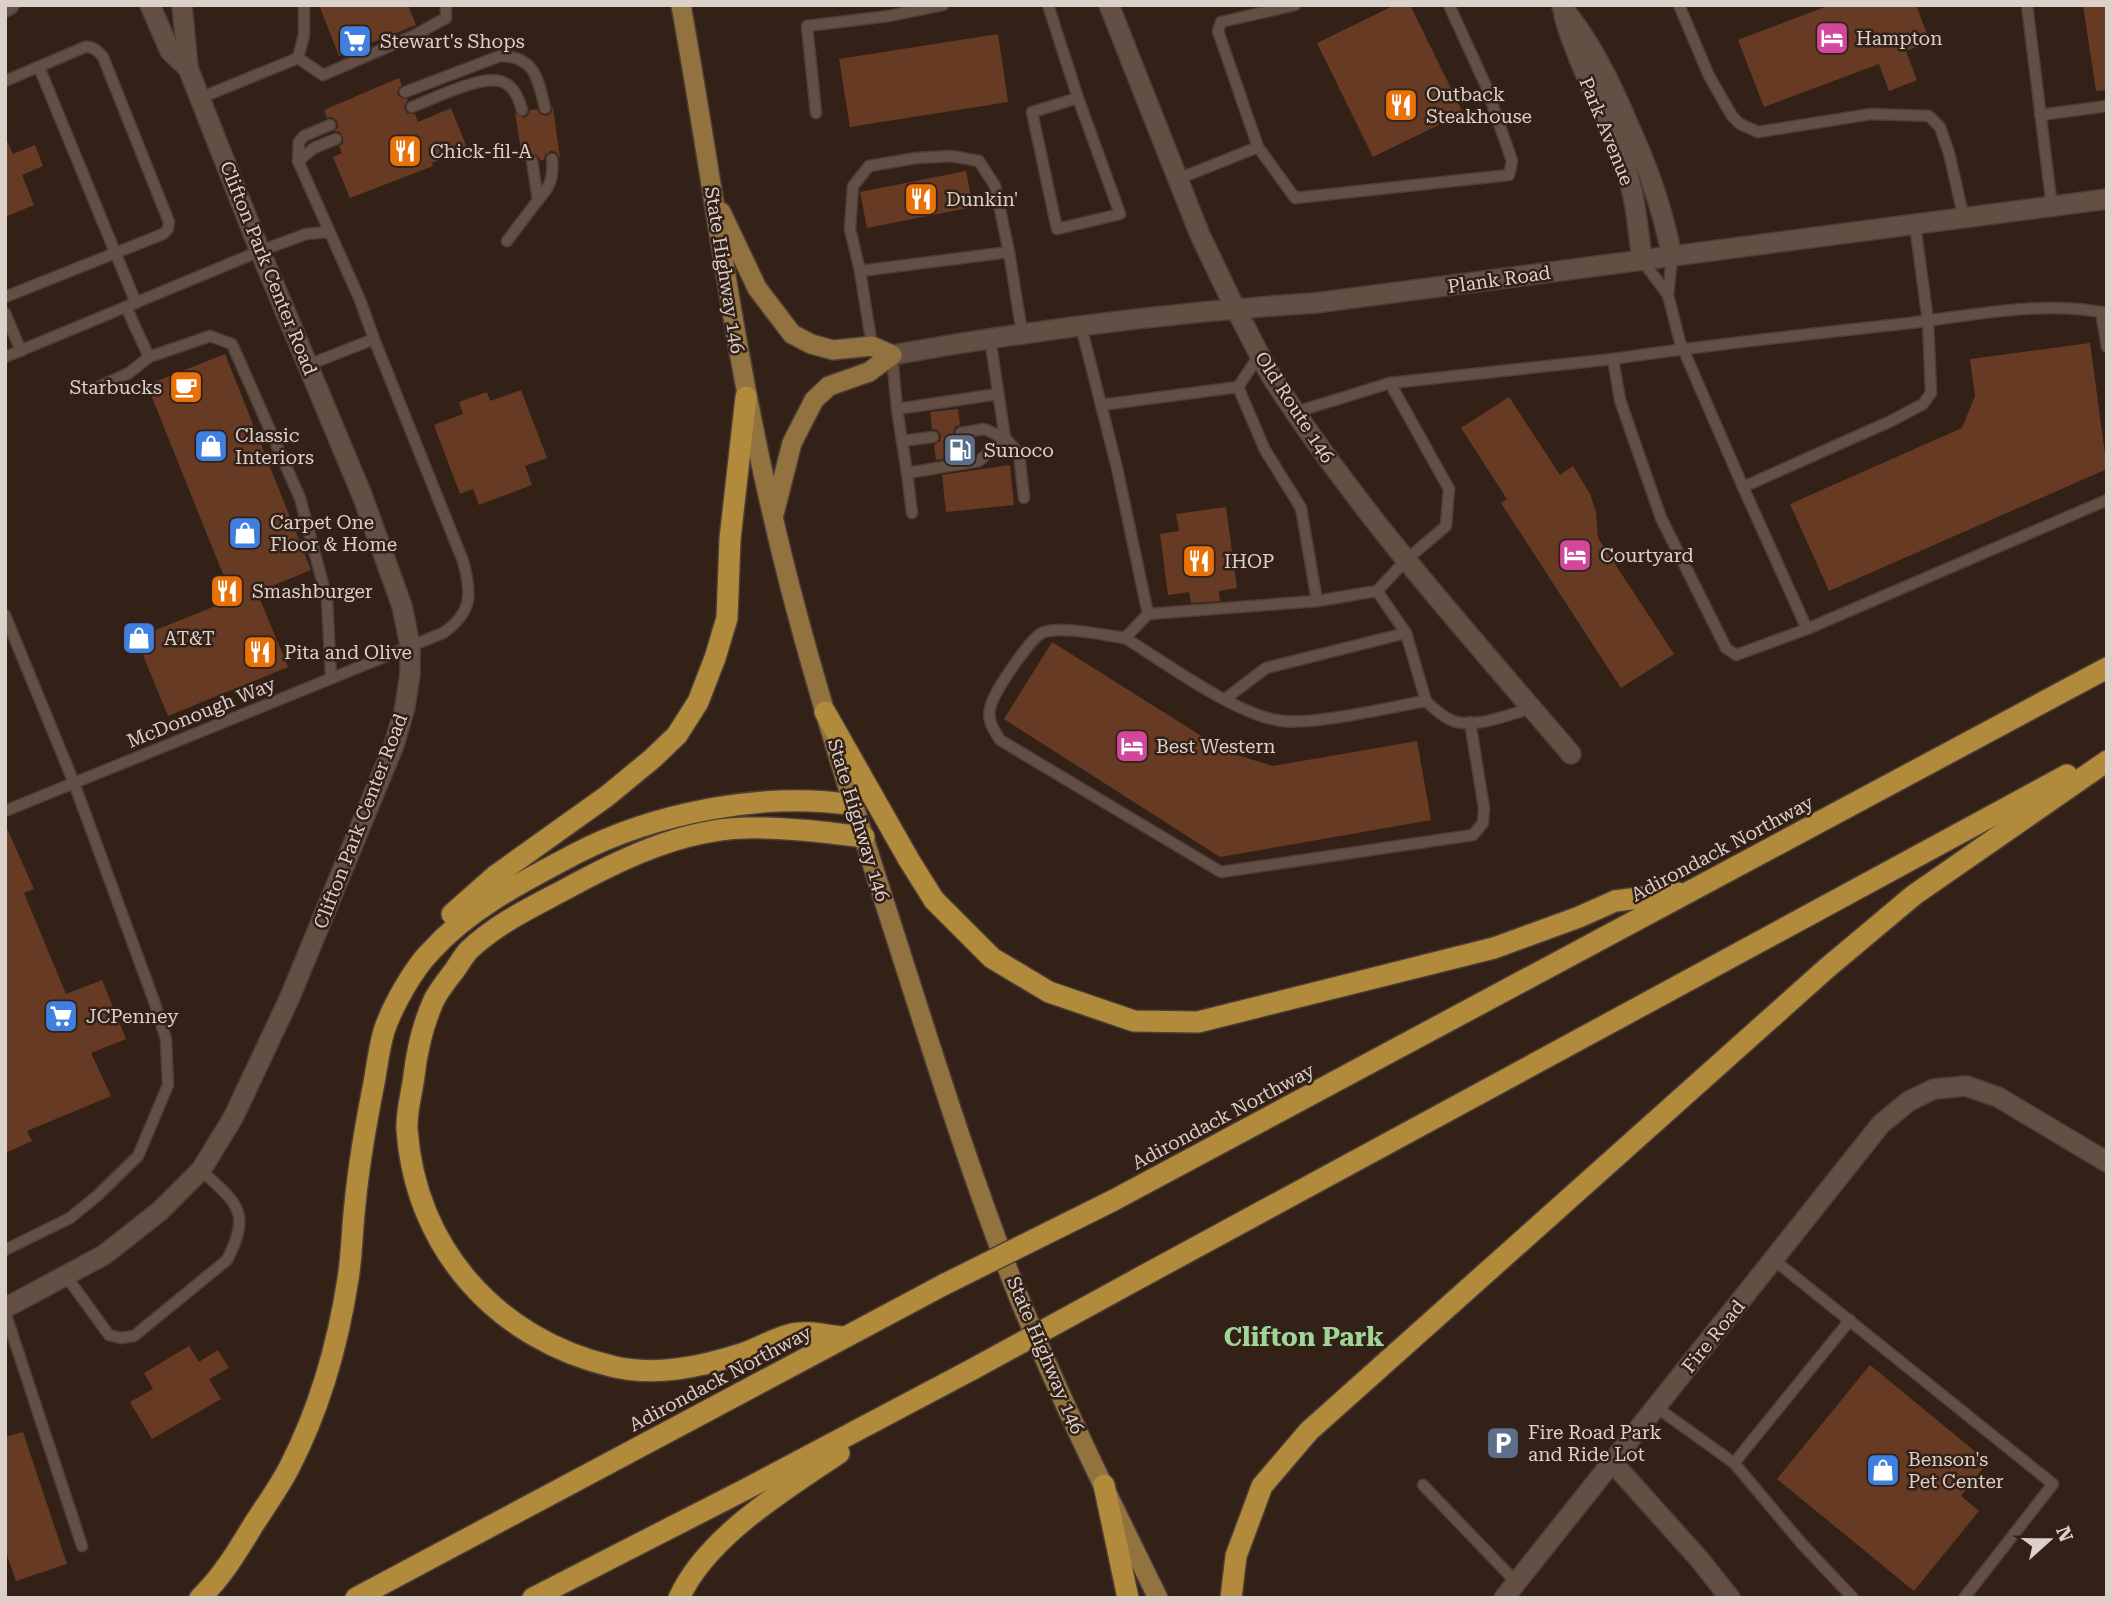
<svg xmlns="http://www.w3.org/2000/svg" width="2112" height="1603" viewBox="0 0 2112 1603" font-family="'Roboto Serif',serif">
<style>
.building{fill:#673b23}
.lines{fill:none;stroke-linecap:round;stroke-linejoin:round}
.service-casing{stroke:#4c3d37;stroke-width:13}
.minor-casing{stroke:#4c3d37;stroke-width:22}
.tertiary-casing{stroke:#4c3d37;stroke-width:22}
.primary-casing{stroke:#4c3d37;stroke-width:22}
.motorway-casing{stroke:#4c3d37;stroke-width:24}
.service{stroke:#644f45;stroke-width:10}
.minor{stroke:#644f45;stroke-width:19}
.tertiary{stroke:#644f45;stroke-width:19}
.primary{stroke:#92723f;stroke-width:19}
.motorway{stroke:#b18a3b;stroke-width:21}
.motorway-bridge-casing{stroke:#4c3d37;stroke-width:24;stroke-linecap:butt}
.motorway-bridge{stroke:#b18a3b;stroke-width:21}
.labels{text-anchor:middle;stroke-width:5;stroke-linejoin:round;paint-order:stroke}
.poi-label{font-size:19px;fill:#dcd0ca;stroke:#332118;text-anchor:start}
.street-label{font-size:19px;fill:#dcd0ca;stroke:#332118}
.district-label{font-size:26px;font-weight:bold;fill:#9fd599;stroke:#332118}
</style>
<rect width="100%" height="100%" fill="#332118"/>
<g class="building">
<path d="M319,5H408L416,25L339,56Z"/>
<path d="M1395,5H1410L1463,113L1373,157L1317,43Z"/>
<path d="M1830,5H1916L1930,42L1906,51L1917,80L1889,91L1879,64L1764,107L1738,40Z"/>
<path d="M2083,5H2107V90L2096,91Z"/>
<path d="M998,34L1008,102L850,127L839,59Z"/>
<path d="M399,78L402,85L399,88L397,94L401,98L408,99L404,107L407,113L415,114L418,122L451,108L467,148L432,163L433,166L350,198L333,157L342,153L339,146L343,143V137L340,132L334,131L338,127L337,121L332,117L327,118L324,110Z"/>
<path d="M553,107L560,158L556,152L551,151L545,155L544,160H540L538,156L531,153L527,155L523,162L515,113L524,118L528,115L530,110L537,109L540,114L546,116L551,113Z"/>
<path d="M5,137L13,154L35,145L43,166L22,175L34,205L5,217Z"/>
<path d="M966,171L973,207L867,228L860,192Z"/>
<path d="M2090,343L2107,469L1829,591L1790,504L1962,428L1975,396L1970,359Z"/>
<path d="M225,354L311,570L257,592L288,667L168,716L136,638L233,599L147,385Z"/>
<path d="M521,390L547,458L525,466L532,485L479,505L473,489L460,494L434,425L463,414L459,402L487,392L490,401Z"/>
<path d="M1509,397L1560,475L1573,466L1590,494L1596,512L1598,538L1674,654L1621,688L1501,503L1507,499L1461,428Z"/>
<path d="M958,409L960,425L955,427L953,434L955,439L962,441L964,456L936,460L934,445L940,441L941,435L937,430L932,429L930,412Z"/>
<path d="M1010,465L1014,505L946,512L942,475Z"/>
<path d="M1226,507L1237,588L1219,591L1220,601L1191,603L1189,592L1168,595L1160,534L1179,531L1176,514Z"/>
<path d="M1052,642L1227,752L1273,766L1417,741L1431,820L1220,857L1004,719Z"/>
<path d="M5,824L34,889L24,893L66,994L102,980L126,1039L91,1053L111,1096L27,1131L32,1141L5,1153Z"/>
<path d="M189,1346L199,1362L218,1350L229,1368L209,1379L221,1399L152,1439L130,1402L153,1389L144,1373Z"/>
<path d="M1870,1365L1988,1462L1961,1496L1979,1511L1914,1591L1777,1479Z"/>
<path d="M23,1432L67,1564L16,1581L5,1549V1437Z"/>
</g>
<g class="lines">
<g class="service-casing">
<g id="service">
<path d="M1048,5L1078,98L1120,214L1057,229L1032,112L1078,98"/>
<path d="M1295,5L1221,22L1218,31L1258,147L1295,198L1509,175L1512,161L1486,86L1449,5"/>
<path d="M1679,5L1709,76L1732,116L1740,124L1758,132L1871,114L1929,116L1940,127L1949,153L1964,219"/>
<path d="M2027,5L2052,207"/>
<path d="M298,58L323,75L415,35L446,18V5"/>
<path d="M39,67L136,303"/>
<path d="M5,81L85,47C93,46 98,51 103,57L169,222L168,229L163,234L5,297"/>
<path d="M405,92L500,56C535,56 538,79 545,108"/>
<path d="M200,98L298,58L304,35V5"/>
<path d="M412,107C433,99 478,76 500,81C514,85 519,99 522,110"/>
<path d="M816,113L807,26L889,16L943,5"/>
<path d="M2040,115L2107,106"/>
<path d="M336,139L314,148L298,161L360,300L374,339"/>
<path d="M298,161L299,142L304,136L330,125"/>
<path d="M1178,179L1258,147"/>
<path d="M538,200C550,187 554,177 552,159"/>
<path d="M507,241L538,200L532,161"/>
<path d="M1672,257L1668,295L1680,342L1743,487L1891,421L1923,404L1931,393L1928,321L1915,225"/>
<path d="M1642,260L1668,295"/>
<path d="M860,271L850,229L853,186L869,166L916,158L951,156L979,161L995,186L1009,252"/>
<path d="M126,307L149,357"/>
<path d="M2101,312L2107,347"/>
<path d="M5,313L21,351"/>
<path d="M1081,326L1117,468L1148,614L1317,601L1377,591L1406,560L1446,526L1449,489L1390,383"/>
<path d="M990,338L1005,438L1019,453L1024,498"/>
<path d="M872,346L860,271L1009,252L1022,333"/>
<path d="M1260,354L1238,387L1265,450L1301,508L1317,601"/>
<path d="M892,355L897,409L998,394"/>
<path d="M5,357L260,251L306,234L329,232"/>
<path d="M96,388L129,373L149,357L210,336L232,344L300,498L327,599L331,677"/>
<path d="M1101,405L1238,387"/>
<path d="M897,409L907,473L979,461L1005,438L984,429L961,433"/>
<path d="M1296,412L1390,383L1613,359"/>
<path d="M902,441L933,437"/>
<path d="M907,473L912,513"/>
<path d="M1743,487L1807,629L1736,655L1726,648L1661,518L1620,400L1613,359C1712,344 1811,334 1910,323C1974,315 2043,300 2107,313"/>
<path d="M1148,614L1125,638C1166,663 1230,711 1276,720C1310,727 1389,707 1426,701L1406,633L1377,591"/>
<path d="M5,615L74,783L154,1001L166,1039L168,1085L138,1156L97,1196L70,1218L5,1250"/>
<path d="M1807,629L2107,500"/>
<path d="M1125,638C1103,635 1064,626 1044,632C1031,636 995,691 991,705C986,719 993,729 1000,740L1221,872L1473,835L1483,823L1484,808L1470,722"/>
<path d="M1225,699L1266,668L1406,633"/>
<path d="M1426,701C1434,709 1443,717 1453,721C1476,729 1510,714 1532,708"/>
<path d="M5,811L443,633C473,612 472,594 463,561L374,339L308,365"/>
<path d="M1774,1260L2053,1484L1964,1598"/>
<path d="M66,1276L109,1335L121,1338L134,1336L227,1260C252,1211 237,1204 201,1170"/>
<path d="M5,1312L82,1546"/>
<path d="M1656,1407L1734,1463L1802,1544L1853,1598"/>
<path d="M1734,1463L1850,1320"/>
<path d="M1423,1485L1517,1583"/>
</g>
</g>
<g class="minor-casing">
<g id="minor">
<path d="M1235,308C1248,331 1259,356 1273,379C1360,514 1467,632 1571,754"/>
<path d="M1613,1463L1700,1560L1730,1598"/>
<path d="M1504,1598L1881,1124L1909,1101L1934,1089L1966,1086L1998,1097L2107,1162"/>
</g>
</g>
<g class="tertiary-casing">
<g id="tertiary">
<path d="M182,5L188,68"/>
<path d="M1109,5L1200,235L1235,308"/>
<path d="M5,7L9,5"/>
<path d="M1562,7C1590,41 1609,79 1626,119C1647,165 1662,206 1672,257"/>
<path d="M1564,16C1579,68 1606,114 1625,165C1635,195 1638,228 1642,260"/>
<path d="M892,355C1032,330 1173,312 1315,303L2107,199"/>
<path d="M5,1308L104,1255L160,1211L201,1170L233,1118L290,997L394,745L405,707L410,674V645L402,606L362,495L260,251L188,68L170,51L150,5"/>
</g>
</g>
<g class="primary-casing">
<g id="primary">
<path d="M681,5C712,176 733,348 773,517C803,648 844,776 885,904C927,1034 967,1166 1017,1293C1059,1397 1109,1498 1158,1598"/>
<path d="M721,212L757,288L792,334L811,344L833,350L872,346L892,355L869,372L829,386L814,400L792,443L774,514"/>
</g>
</g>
<g class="motorway-casing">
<g id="motorway">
<path d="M825,712L909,860L934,900L992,958L1049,992L1134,1021L1198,1022L1494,948L1579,917L1615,901L1678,893"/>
<path d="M452,914L495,876L607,796L652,759L677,735L698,702L715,658L727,618L730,539L746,397"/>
<path d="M1112,1201L2107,668"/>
<path d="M1143,1276L2067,775"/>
<path d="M845,1337C829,1336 807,1330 792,1334C774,1338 758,1349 741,1354C700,1367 654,1377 611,1366C497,1339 415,1248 407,1129C406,1112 412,1093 414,1076C417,1050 423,1024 434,1000C439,990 447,980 454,971C459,964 463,957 468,951C496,924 530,908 564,890C619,860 680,830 744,828C784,827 824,832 864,837"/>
<path d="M1104,1485L1128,1598"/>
<path d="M200,1598C221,1578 237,1552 252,1527C264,1508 278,1489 289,1468C319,1410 338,1344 348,1279C352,1255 352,1229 355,1204C359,1163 366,1123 374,1083C377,1066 379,1048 384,1031C392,1007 413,969 431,951C470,908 524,881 575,854C654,813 765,791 853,805"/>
<path d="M356,1598L945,1284"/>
<path d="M533,1598L750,1487L973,1369"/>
<path d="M679,1598C707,1536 785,1490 839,1453"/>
<path d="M1231,1598L1236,1556L1262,1486L1309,1431L1827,968L1914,895L2107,761"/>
</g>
</g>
<use href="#service" class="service"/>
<use href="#minor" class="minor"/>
<use href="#tertiary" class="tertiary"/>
<use href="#primary" class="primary"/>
<use href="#motorway" class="motorway"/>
<g class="motorway-bridge-casing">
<g id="motorway-bridge">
<path d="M945,1284L1112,1201"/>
<path d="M973,1369L1143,1276"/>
</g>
</g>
<use href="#motorway-bridge" class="motorway-bridge"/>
</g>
<defs>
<g id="hotel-square" transform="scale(1.75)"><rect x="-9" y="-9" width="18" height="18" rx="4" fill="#d1479c" stroke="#332118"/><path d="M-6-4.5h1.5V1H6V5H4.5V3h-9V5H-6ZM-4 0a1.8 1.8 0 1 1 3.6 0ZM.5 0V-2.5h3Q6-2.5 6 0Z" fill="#fff"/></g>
<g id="supermarket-square" transform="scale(1.75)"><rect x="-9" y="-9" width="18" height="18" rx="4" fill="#3f7fe0" stroke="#332118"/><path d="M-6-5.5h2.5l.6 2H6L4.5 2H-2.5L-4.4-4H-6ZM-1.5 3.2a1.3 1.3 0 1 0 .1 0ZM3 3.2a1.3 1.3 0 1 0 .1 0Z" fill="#fff"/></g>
<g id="restaurant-square" transform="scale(1.75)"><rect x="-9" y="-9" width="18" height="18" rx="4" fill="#e8710a" stroke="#332118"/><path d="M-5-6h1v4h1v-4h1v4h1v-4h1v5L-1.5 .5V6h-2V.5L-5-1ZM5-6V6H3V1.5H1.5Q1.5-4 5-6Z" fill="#fff"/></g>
<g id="cafe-square" transform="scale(1.75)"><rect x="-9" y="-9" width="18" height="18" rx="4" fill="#e8710a" stroke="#332118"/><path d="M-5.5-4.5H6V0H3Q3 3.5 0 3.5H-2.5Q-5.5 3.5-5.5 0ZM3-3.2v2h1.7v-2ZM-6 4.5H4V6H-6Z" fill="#fff"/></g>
<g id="shop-square" transform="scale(1.75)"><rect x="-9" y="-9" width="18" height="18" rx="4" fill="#3f7fe0" stroke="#332118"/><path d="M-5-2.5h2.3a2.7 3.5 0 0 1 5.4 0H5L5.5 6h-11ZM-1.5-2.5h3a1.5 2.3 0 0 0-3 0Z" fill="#fff"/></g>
<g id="fuel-square" transform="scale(1.75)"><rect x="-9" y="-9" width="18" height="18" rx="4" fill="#5c6f8a" stroke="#332118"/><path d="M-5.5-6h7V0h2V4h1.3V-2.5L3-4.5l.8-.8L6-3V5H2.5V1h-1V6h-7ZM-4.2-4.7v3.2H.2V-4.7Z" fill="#fff"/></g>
<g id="parking-square" transform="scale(1.75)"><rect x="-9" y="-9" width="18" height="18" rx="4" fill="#5c6f8a" stroke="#332118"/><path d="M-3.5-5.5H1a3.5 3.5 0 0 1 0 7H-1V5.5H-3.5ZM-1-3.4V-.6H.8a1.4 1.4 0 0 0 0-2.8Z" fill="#fff"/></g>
</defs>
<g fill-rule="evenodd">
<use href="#hotel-square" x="1832" y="38"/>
<use href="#supermarket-square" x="355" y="41"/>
<use href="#restaurant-square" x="1401" y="105"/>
<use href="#restaurant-square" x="405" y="151"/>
<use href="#restaurant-square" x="921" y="199"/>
<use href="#cafe-square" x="186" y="387"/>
<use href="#shop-square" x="211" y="446"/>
<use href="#fuel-square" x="960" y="450"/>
<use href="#shop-square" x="245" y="533"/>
<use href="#hotel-square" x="1575" y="555"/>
<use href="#restaurant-square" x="1199" y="561"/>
<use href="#restaurant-square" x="227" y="591"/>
<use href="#shop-square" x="139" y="638"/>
<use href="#restaurant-square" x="260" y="652"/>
<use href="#hotel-square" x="1132" y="746"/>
<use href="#supermarket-square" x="61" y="1016"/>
<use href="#parking-square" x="1503" y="1443"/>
<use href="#shop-square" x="1883" y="1470"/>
</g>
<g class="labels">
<g class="poi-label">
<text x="1856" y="45">Hampton</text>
<text x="380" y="48">Stewart's Shops</text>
<text x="1426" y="101">Outback<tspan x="1426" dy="22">Steakhouse</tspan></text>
<text x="430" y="158">Chick-fil-A</text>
<text x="946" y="206">Dunkin'</text>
<text x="162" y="394" text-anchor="end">Starbucks</text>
<text x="235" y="442">Classic<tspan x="235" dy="22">Interiors</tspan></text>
<text x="984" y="457">Sunoco</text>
<text x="270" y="529">Carpet One<tspan x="270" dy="22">Floor &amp; Home</tspan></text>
<text x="1600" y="562">Courtyard</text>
<text x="1224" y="568">IHOP</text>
<text x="252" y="598">Smashburger</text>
<text x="164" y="645">AT&amp;T</text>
<text x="284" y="659">Pita and Olive</text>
<text x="1156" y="753">Best Western</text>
<text x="86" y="1023">JCPenney</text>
<text x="1528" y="1439">Fire Road Park<tspan x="1528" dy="22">and Ride Lot</tspan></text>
<text x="1908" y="1466">Benson's<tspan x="1908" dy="22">Pet Center</tspan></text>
</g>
<g class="street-label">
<text transform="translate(1607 131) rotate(68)" y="7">Park Avenue</text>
<text transform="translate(269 268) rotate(68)" y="7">Clifton Park Center Road</text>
<text transform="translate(725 270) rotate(81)" y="7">State Highway 146</text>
<text transform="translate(1499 279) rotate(-8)" y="7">Plank Road</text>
<text transform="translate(1295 407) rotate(57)" y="7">Old Route 146</text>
<text transform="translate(201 712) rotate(-22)" y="7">McDonough Way</text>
<text transform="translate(859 820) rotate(73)" y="7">State Highway 146</text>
<text transform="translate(360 821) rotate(-69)" y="7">Clifton Park Center Road</text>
<text transform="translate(1722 848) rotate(-28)" y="7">Adirondack Northway</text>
<text transform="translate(1223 1116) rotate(-28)" y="7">Adirondack Northway</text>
<text transform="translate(1713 1336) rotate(-51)" y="7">Fire Road</text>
<text transform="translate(1046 1355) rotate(67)" y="7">State Highway 146</text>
<text transform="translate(720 1378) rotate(-28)" y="7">Adirondack Northway</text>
</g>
<g class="district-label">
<text x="1304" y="1346">Clifton Park</text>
</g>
</g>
<rect width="2112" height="1603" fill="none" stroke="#dcd0ca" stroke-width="14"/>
<g transform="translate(2049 1540) rotate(69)" stroke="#332118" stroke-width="5" paint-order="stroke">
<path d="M0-5L12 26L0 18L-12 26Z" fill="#dcd0ca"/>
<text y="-10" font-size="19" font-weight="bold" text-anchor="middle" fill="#dcd0ca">N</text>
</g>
</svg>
